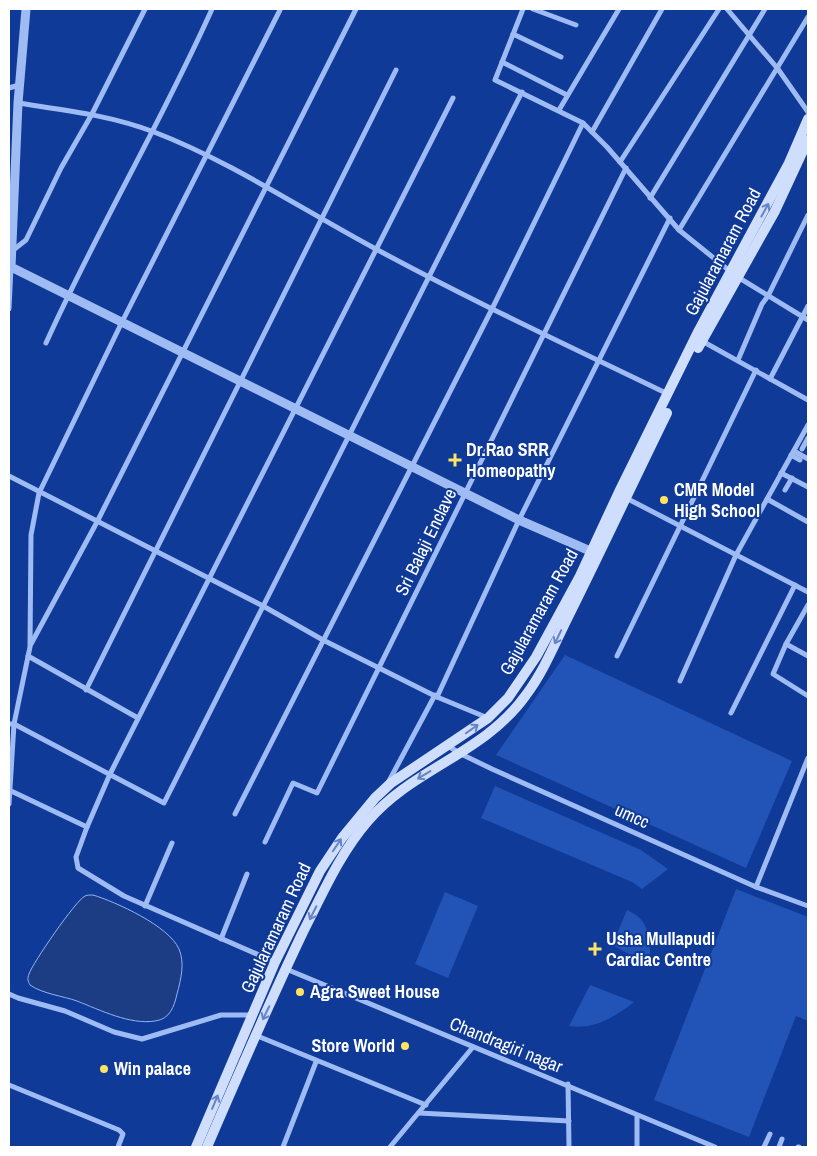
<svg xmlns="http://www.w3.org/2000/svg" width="817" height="1156" viewBox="0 0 817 1156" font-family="'Archivo Narrow',sans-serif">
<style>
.green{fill:#2253b7}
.water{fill:#1c3d83;stroke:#90b4f8}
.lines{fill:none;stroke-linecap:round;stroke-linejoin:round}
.minor{stroke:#9fbbf4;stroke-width:5}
.tertiary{stroke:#9fbbf4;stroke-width:9}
.secondary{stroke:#cfdefd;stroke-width:10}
.oneway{stroke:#6584c5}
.poi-dot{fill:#ffe462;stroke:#0f3a97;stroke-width:2}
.labels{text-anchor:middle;stroke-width:4;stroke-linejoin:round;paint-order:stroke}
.street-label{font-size:18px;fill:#fff;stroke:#0f3a97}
.poi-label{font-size:18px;font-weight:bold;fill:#fff;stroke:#0f3a97;text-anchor:start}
</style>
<rect width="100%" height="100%" fill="#0f3a97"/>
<g class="green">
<path d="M565,655L792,761L746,868L496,755Z"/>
<path d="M495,786L641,850L668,869L642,889L632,882L481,818Z"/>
<path d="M736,889L808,917V1021L796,1016L749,1137L654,1100Z"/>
<path d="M445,892L478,906L448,978L415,964Z"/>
<path d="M627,910C652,921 650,941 650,965L612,945Z"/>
<path d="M590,985L634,1002C615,1017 594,1030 569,1026Z"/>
</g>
<path class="water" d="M93,895C116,902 169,926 179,949C185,963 181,979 177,994C174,1007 170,1019 155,1021C130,1025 100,1010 77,1001C63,996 43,994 30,985C28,981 27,979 29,974C32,964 76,900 85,896C87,895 90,895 93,895Z"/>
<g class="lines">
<g class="minor">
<path d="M523,9L495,80L583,123L607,147L679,230L736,276L808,320"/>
<path d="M533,9L576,25"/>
<path d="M727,9L778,69L808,112"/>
<path d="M513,34L561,57"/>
<path d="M502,62L567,95"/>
<path d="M9,88L19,85"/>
<path d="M18,103C63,110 110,115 154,132C230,161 303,210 374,248C470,300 569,346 668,394"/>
<path d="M559,110L619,9"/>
<path d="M592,132L662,9"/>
<path d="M620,162L719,9"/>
<path d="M650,198L765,9"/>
<path d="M679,230L808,17"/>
<path d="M12,251L26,240L61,168L92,114L145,9"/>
<path d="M9,309L11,267"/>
<path d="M702,341L808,400"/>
<path d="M46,343C97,230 161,123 212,9"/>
<path d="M738,360L762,304L768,296L808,215"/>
<path d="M770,379L808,306"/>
<path d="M802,449L808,438"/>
<path d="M794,451L808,459"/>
<path d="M791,455L800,460"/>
<path d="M781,473L808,487"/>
<path d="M9,476L263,606L323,640L437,697L488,718"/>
<path d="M785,490L792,478"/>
<path d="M626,498L808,592"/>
<path d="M767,499L808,522"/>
<path d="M808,605L786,644L773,674L808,696"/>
<path d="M31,644L97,522L356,9"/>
<path d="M786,644L808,656"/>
<path d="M28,656L138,718"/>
<path d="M617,656L756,370"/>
<path d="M680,681L736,555L808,425"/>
<path d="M86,690L396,70"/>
<path d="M437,697L519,520L670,218"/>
<path d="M731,713L795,585"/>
<path d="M9,724H14L164,803L522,92"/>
<path d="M448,746L461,754L492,769L756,887L808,906"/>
<path d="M389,781L435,695"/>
<path d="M9,790L87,827L110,774L453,98"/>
<path d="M9,804L14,724L30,647L31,535L39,493L122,322L280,10"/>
<path d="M235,814L492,309L583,123"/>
<path d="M87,827L76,857L78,868L124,896L275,962"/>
<path d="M265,842L293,783L317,793L626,168"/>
<path d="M756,887L808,758"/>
<path d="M145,906L172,843"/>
<path d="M221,939L247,874"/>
<path d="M286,969L715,1147"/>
<path d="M9,994L18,998L65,1011L114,1032L142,1039L221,1015H252"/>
<path d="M255,1035L426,1105"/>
<path d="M568,1084L569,1147"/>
<path d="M9,1085L119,1130L123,1134L118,1147"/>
<path d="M419,1113L569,1121"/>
<path d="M637,1116V1147"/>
<path d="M283,1147L316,1062"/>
<path d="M390,1147L473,1047"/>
<path d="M764,1147L770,1134"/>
<path d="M779,1147L782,1139"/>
<path d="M798,1147H799"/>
</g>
<path class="tertiary" d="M26,9L18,103L11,267L519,520L597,554"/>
<g class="secondary">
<path d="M698,348L775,211L808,140"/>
<path d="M196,1147L275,962L320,871L342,838L375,798L391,783L488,718L508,698L536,657L579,578L619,492L699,330L789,163L808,119"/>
<path d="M207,1147C238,1075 269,1003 303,932C322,895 340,853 368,821C413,768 484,754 526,695C544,671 555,643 568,617C602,549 634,480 667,413"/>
</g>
</g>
<defs><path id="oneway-shaft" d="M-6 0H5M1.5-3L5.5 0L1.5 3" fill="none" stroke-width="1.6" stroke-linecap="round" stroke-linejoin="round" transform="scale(1.25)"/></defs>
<g class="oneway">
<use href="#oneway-shaft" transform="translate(765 210) rotate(-61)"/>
<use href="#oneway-shaft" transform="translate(558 637) rotate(115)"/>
<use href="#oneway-shaft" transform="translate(472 729) rotate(-35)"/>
<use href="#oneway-shaft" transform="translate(424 775) rotate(149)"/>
<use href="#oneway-shaft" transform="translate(337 845) rotate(-56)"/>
<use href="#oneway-shaft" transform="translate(313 913) rotate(117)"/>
<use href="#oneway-shaft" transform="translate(266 1013) rotate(116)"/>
<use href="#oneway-shaft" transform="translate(215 1102) rotate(-67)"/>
</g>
<g class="poi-dot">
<path d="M452.5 452.5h5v5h5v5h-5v5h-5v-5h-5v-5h5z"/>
<circle cx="664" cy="500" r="5"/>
<path d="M592.5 941.5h5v5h5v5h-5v5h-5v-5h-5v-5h5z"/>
<circle cx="300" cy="992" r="5"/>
<circle cx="405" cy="1046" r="5"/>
<circle cx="104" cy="1069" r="5"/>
</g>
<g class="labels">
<g class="street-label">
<text transform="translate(723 252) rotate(-62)" y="6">Gajularamaram Road</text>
<text transform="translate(426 542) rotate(-64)" y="6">Sri Balaji Enclave</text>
<text transform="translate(539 612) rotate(-61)" y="6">Gajularamaram Road</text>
<text transform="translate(632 816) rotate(24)" y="6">umcc</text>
<text transform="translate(276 928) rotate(-65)" y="6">Gajularamaram Road</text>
<text transform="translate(506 1045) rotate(22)" y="6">Chandragiri nagar</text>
</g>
<g class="poi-label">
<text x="466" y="456">Dr.Rao SRR<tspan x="466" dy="21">Homeopathy</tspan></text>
<text x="674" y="496">CMR Model<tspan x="674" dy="21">High School</tspan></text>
<text x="606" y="945">Usha Mullapudi<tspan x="606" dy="21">Cardiac Centre</tspan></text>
<text x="310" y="998">Agra Sweet House</text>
<text x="395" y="1052" text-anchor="end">Store World</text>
<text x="114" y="1075">Win palace</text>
</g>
</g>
<rect width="817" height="1156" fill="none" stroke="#ffffff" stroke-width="20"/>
</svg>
